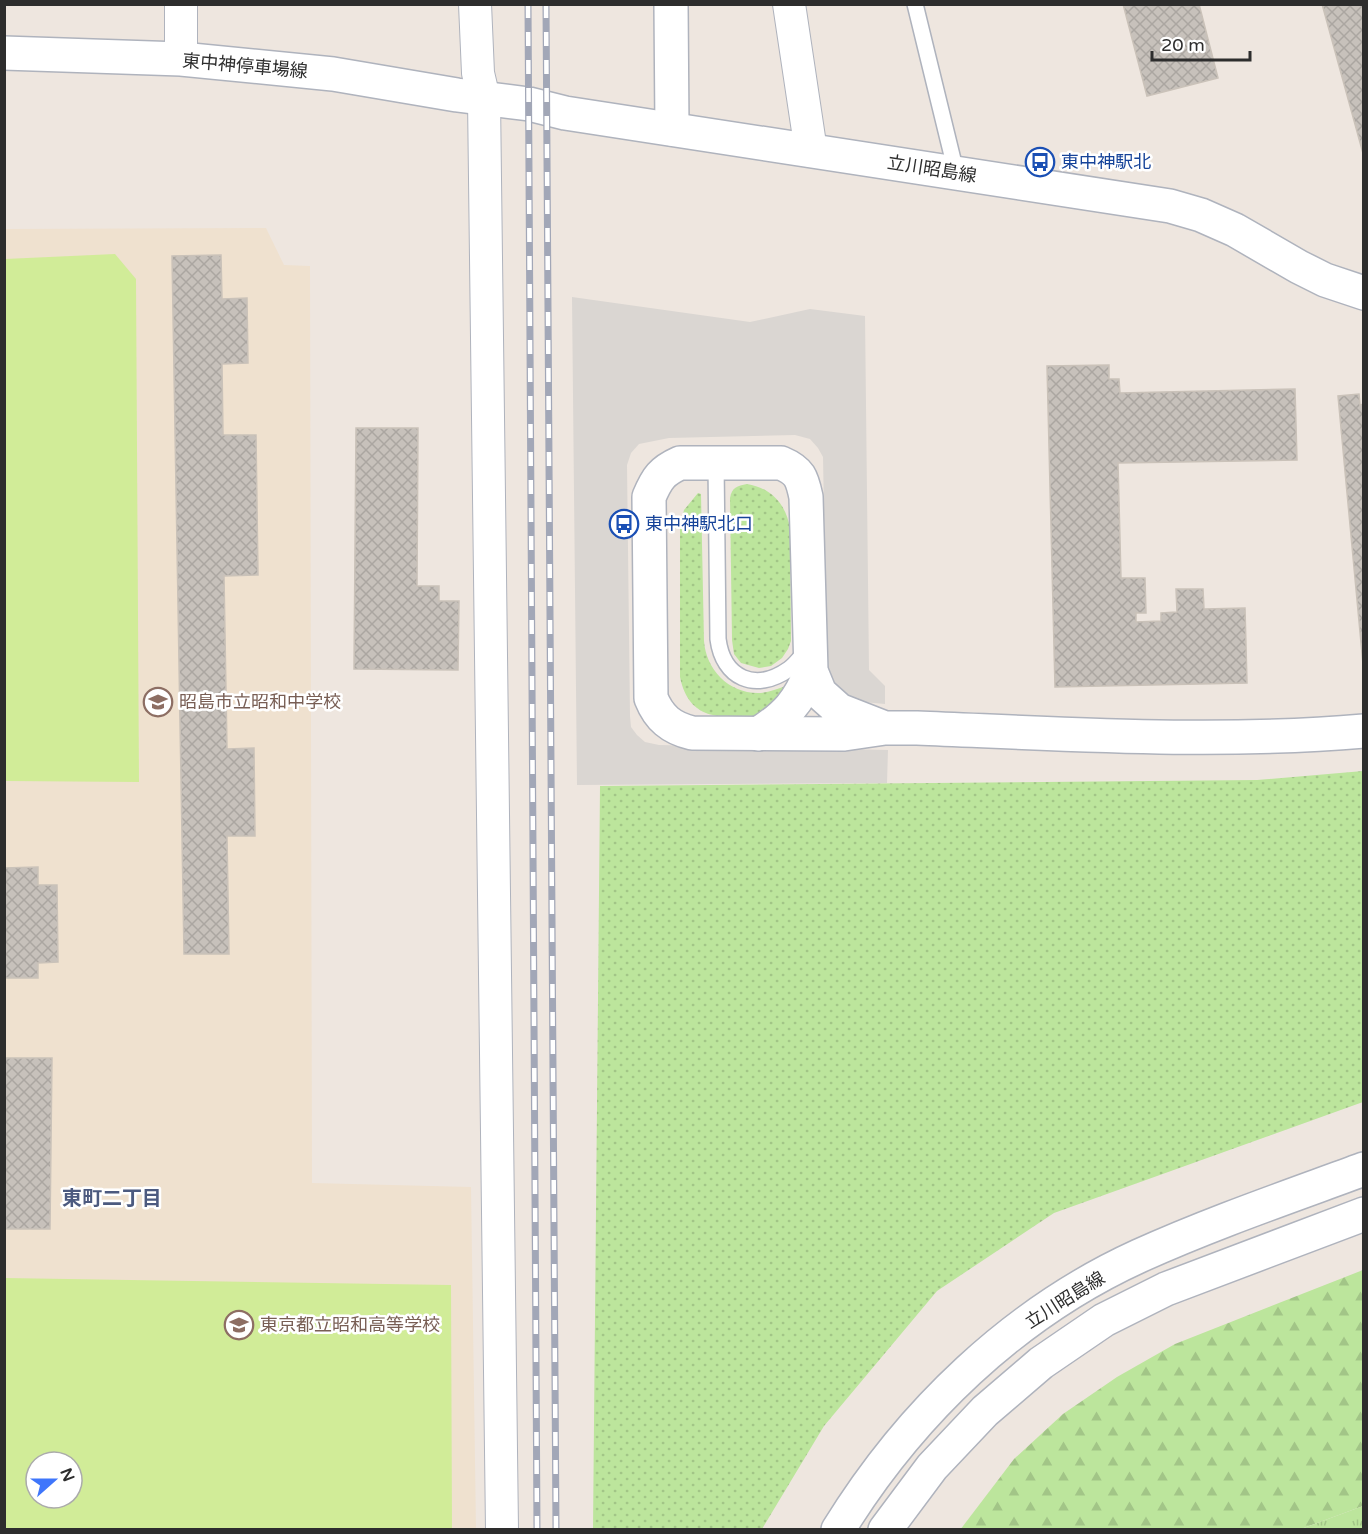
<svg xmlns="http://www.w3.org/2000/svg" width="1368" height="1534" viewBox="0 0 1368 1534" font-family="'Varela Round','Noto Sans JP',sans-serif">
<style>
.education{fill:#efe1cf;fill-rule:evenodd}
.grass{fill:url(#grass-dots)}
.forest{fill:url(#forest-firs)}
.park{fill:url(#park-tufts)}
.pitch{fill:#d1ec98;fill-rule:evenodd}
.plaza{fill:#dad6d2}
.building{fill:url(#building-cross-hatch);stroke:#cac2b9;stroke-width:1.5}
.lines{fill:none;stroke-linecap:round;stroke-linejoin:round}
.lane-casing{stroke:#afb3bd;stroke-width:18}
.street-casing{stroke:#afb3bd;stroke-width:34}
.secondary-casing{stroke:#afb3bd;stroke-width:36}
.lane{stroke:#fff;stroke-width:15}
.street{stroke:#fff;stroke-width:32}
.secondary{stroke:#fff;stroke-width:33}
.rail-casing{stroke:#a2a7b7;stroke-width:7}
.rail{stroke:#fff;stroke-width:4.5;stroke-dasharray:14;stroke-linecap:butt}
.labels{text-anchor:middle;stroke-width:5;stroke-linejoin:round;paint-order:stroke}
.street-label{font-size:18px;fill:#2d2d2d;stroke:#fff}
.transit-label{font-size:18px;fill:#164399;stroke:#fff;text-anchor:start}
.education-label{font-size:18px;fill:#785e54;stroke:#fff;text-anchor:start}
.neighbourhood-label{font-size:20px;font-weight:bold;fill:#4c5a7f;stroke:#fff}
</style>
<defs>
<pattern id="grass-dots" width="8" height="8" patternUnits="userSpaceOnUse" patternTransform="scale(1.5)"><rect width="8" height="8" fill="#bce59c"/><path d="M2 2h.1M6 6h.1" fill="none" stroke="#a2c587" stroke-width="1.8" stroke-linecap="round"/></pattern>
<pattern id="forest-firs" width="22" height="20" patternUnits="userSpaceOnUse" patternTransform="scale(1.5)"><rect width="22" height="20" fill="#bce59c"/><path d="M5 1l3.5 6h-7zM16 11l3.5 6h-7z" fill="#a2c587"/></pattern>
<pattern id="park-tufts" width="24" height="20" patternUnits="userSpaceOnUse" patternTransform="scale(1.5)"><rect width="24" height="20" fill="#bce59c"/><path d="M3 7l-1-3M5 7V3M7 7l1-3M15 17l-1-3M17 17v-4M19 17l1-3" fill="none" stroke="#a2c587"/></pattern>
<pattern id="building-cross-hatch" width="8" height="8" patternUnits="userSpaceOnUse" patternTransform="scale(1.5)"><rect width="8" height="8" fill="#c7c1bb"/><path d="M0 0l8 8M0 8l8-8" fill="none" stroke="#aba6a1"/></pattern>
</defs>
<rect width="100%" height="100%" fill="#eee6df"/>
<path class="education" d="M266,228L284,265L310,266L312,1183L471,1187L476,1529H5L4,229ZM36,1462H72V1498H36Z"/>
<g class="grass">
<path d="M747,484C772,488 786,505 790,528L791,641L788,649L782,658L771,666L759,668L741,663L734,654L732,640L730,498C732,487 737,486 747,484Z"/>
<path d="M698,493L701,494L704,641C706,669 728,693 758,693C767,693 777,689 786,686L788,689L756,718C720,717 689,721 680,677V527L684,510Z"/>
<path d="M1363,771V1102L1054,1213L937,1291L824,1426L762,1529L593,1530L600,786L1257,780Z"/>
</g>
<path class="forest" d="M1363,1270V1506L1301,1529L960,1530L1014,1459L1063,1414L1117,1377L1175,1344Z"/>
<path class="park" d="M1363,1506V1529H1301Z"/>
<g class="pitch">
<path d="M115,254L136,279L139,782L5,781V259Z"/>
<path d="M5,1278L451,1285L452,1529H5ZM36,1462H72V1498H36Z"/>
</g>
<path class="plaza" d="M572,297L750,322L810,309L865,316L869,670L885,686V704L863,702L844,694L831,683L827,668L823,457L818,448L810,439L795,435L669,438L639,444L631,453L627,465L630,716L631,727L637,735L645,742L659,745L888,750L887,783L577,785Z"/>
<g class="building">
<path d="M1123,4H1199L1218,78L1147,96Z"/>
<path d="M1322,4H1364V157Z"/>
<path d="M221,255L222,299L247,298L248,363L222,364L223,435H256L258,575L224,576L227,749L254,748L255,836H227L229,954H184L172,256Z"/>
<path d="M1109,365V379H1119L1120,393L1295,389L1297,460L1118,463L1121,578H1145L1146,613H1136V622L1161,621V613L1177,612L1176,589H1203L1204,609L1245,608L1247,683L1055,687L1047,366Z"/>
<path d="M1359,394L1360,405L1364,404V675L1338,396Z"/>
<path d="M356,428H418L417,586H439V601H459L458,670L354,669Z"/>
<path d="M38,867V885H57L58,962L38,963V978H4V868Z"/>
<path d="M4,1058H52L50,1229H4Z"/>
</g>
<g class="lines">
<g class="lane-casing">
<g id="lane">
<path d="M915,4L956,172"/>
<path d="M716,463L718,639C723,678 755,693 789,669C796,664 802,655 808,649"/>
</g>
</g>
<g class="street-casing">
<g id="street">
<path d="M475,4L478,73L484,99L502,1530"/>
<path d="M789,4L811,151"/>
<path d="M181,59V4"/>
</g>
</g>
<g class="secondary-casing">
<g id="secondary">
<path d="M671,4L672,129"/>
<path d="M4,53L181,59L333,74L457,95L529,104L565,113L1170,206L1201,215L1235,230L1299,267L1325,280L1364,293"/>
<path d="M885,728L839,710L820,693L811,671L806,497C802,478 800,471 781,463H680C662,471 657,478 649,497L651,698C659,718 671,728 692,733L844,734L885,728H917C1066,734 1215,744 1364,731"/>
<path d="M758,734C786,716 799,702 811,671"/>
<path d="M838,1530C910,1413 1014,1313 1139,1256C1212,1223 1288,1197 1364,1169"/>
<path d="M885,1530L932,1467L985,1411L1041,1363L1104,1320L1166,1289L1364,1214"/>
</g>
</g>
<use href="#lane" class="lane"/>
<use href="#street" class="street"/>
<use href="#secondary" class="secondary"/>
<g class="rail-casing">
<g id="rail">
<path d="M528,4L537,1530"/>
<path d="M546,4L556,1530"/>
</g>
</g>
<use href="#rail" class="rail"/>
</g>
<defs>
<g id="bus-ring" transform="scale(1.5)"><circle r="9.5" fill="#fff" stroke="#1a4fb4" stroke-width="1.5"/><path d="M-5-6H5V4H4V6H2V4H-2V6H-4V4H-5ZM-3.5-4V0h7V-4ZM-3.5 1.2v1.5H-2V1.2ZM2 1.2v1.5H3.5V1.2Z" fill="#1a4fb4"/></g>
<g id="school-ring" transform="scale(1.5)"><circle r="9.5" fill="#fff" stroke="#8d6e63" stroke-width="1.5"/><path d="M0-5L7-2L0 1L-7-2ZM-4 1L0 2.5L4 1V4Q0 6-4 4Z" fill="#8d6e63"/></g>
</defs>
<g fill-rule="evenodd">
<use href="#bus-ring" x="1040" y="162"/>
<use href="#bus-ring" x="624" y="524"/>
<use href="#school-ring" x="158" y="702"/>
<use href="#school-ring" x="239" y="1325"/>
</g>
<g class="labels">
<g class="street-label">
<text transform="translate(245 66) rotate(5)" y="6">東中神停車場線</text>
<text transform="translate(932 169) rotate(9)" y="6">立川昭島線</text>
<text transform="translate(1065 1300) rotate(-32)" y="6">立川昭島線</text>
</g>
<g class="transit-label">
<text x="1061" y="168">東中神駅北</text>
<text x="645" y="530">東中神駅北口</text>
</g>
<g class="education-label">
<text x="179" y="708">昭島市立昭和中学校</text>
<text x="260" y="1331">東京都立昭和高等学校</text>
</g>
<g class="neighbourhood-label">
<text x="112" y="1205">東町二丁目</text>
</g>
</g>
<rect width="1368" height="1534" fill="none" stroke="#2d2d2d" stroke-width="12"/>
<g transform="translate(54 1480) rotate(69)"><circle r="28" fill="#ffffff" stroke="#ababab" stroke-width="1.5"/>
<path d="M0-4.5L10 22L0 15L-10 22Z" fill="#3f76fb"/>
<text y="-9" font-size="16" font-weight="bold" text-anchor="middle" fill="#2d2d2d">N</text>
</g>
<path d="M1152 51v9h98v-9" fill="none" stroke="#2d2d2d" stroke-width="3"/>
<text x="1161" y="51" font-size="18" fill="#2d2d2d" stroke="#ffffff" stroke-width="4.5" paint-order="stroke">20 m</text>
</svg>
